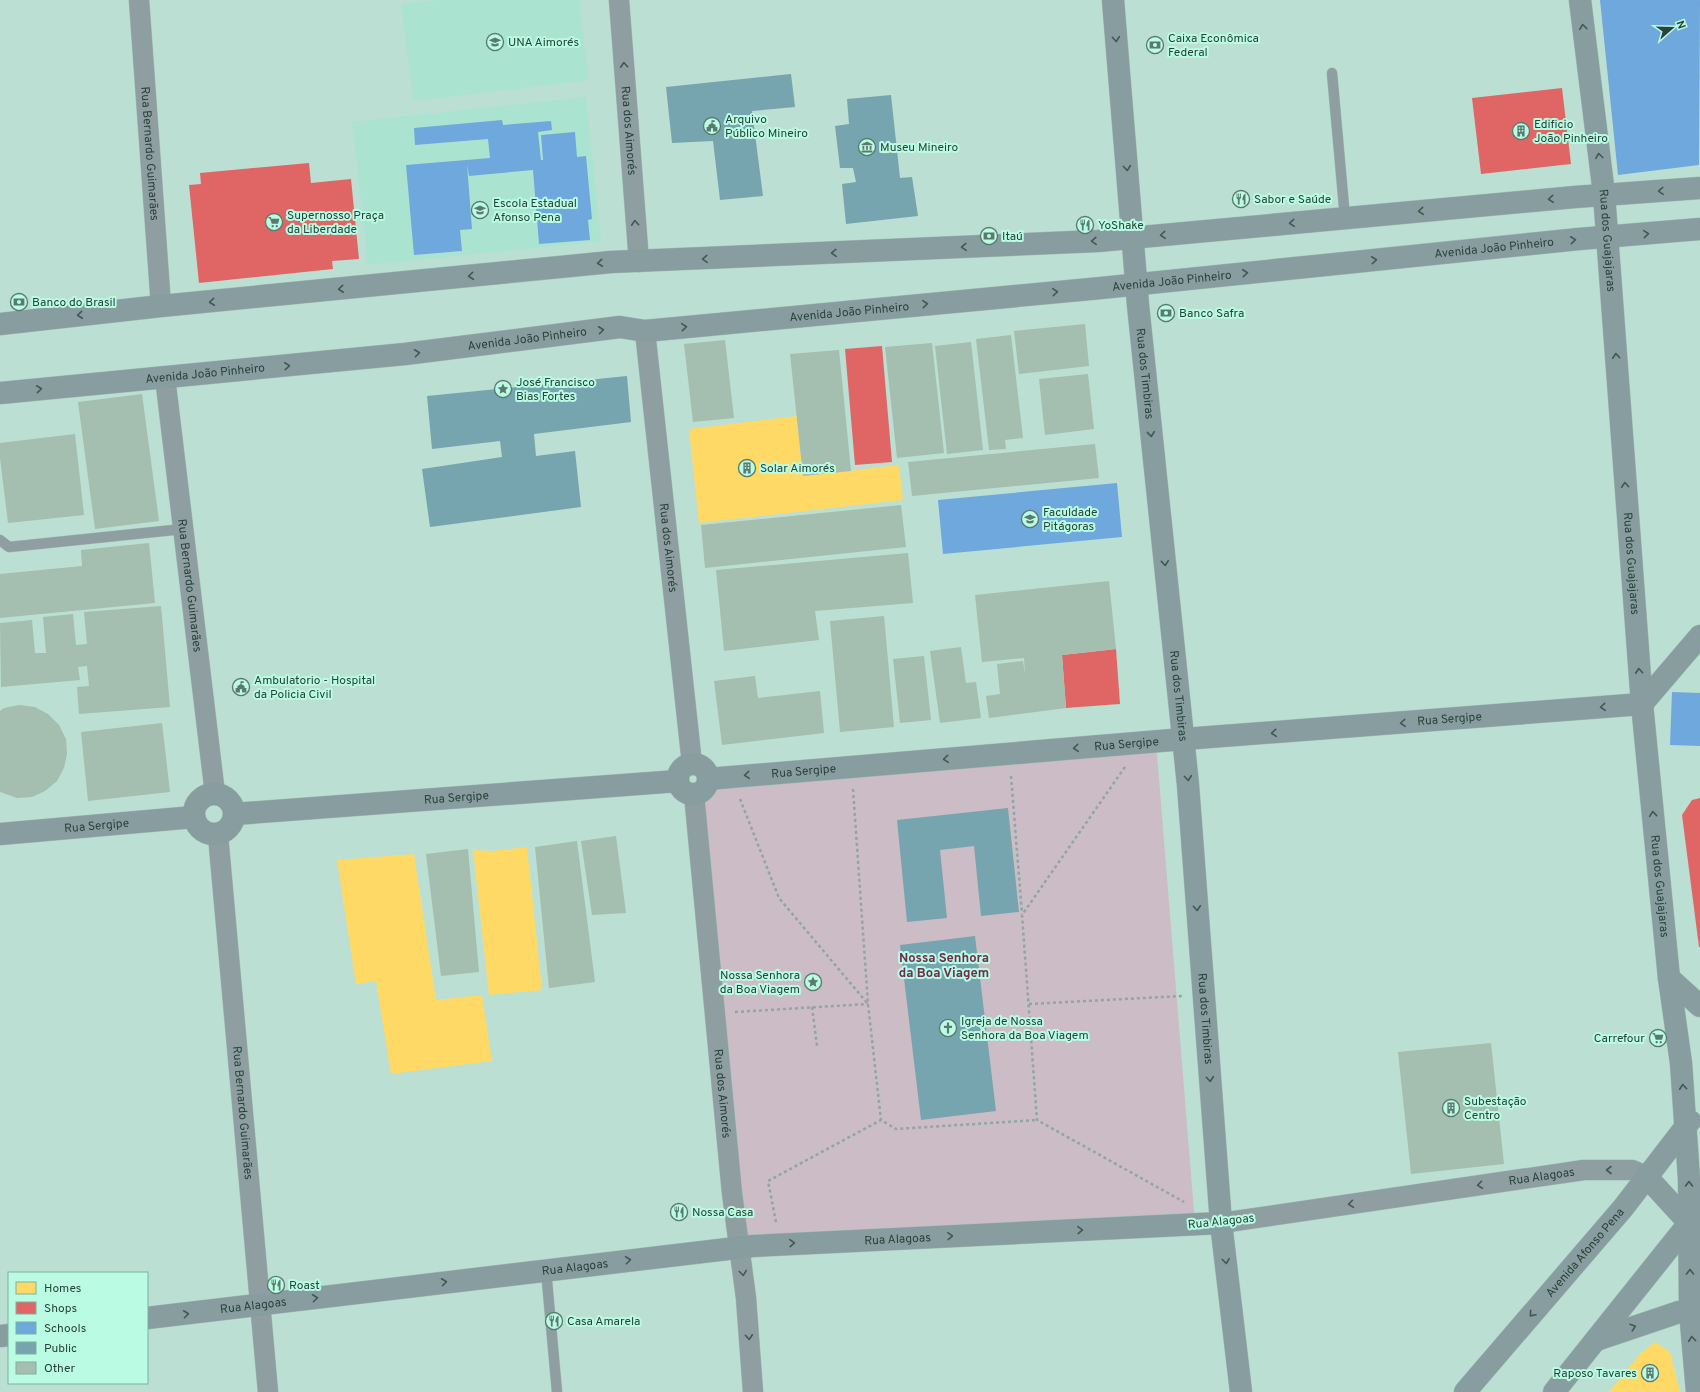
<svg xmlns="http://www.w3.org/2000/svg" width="1700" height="1392" viewBox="0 0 1700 1392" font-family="Overpass,sans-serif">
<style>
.built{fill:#aae4d0}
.green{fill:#ccbcc5}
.homes{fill:#ffd966}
.shops{fill:#e06666}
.schools{fill:#6fa8dc}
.public{fill:#76a5af}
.building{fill:#a4beb0}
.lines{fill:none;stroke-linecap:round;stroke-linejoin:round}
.lane-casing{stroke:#a0bdb3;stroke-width:11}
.street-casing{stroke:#a0bdb3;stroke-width:21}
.secondary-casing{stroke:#a0bdb3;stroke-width:23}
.path{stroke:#91a5a2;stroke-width:2.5;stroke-dasharray:3 3;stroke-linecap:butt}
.lane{stroke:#8e9ea1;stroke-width:10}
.street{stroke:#8e9ea1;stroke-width:20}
.secondary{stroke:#879d9f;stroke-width:22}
.oneway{stroke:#405a53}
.oneway2{stroke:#425a54}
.labels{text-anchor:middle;stroke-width:4;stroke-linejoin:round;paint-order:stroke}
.poi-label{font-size:12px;fill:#28433a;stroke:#b9fbe3;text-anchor:start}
.street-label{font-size:12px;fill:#28433a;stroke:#b9fbe3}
.neighbourhood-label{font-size:13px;font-weight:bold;fill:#6e2e4f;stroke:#b9fbe3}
</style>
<rect width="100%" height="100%" fill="#bbdfd2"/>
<g class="built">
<path d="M438,0H579L589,80L413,101L401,4Z"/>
<path d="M586,97L601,241L368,265L352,122Z"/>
</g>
<path class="green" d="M1156,742L1195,1224L757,1253L741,1224L703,792L707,784Z"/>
<g class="homes">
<path d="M797,416L803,476L899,465L903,500L699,523L689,429Z"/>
<path d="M527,847L542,990L489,995L473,850L493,851Z"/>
<path d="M414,854L436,1000L482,995L492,1061L391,1074L376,981L356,984L337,860Z"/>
<path d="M1655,1342L1670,1352L1680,1392H1609L1641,1353Z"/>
</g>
<g class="shops">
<path d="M1562,88L1571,164L1481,174L1472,98Z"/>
<path d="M309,163L311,183L351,179L359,259L332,261L333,269L199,283L189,185L201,184L200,173Z"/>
<path d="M882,346L892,462L855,465L845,349Z"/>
<path d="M1116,649L1120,704L1066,708L1062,655Z"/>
<path d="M1700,798V947H1699L1682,815L1692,800Z"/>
</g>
<g class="schools">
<path d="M1600,0H1700L1699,165L1618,175Z"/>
<path d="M502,120L503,125L551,121L552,130L538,132L541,160H543L541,135L575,132L577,157L586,156L592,219L588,220L590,240L539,244L533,170L469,176L467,164L472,229L460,230L462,251L414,255L406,165L490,158L488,139L415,145L414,128Z"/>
<path d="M1117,483L1122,537L943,554L938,500Z"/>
<path d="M1672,692L1700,693V746L1670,745Z"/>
</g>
<g class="public">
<path d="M791,74L795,107L752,111L763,196L720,200L713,141L672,143L666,87Z"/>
<path d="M891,95L900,178L912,177L918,216L846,224L842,184L856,182L853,168H840L835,126L849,124L847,99Z"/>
<path d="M627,376L631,422L534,434L536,456L575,451L581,507L430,527L422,469L502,457L500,441L432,449L427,396Z"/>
<path d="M1008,808L1019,912L981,916L974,846L940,850L947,918L907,922L897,820Z"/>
<path d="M975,936L996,1111L921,1120L900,945Z"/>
</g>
<g class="building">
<path d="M1085,324L1089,366L1019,374L1014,331Z"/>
<path d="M1011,335L1023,438L1005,440L1006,449L989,450L976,339Z"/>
<path d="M725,340L734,418L693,422L684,344Z"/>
<path d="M971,342L983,450L947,454L935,346Z"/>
<path d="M932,343L944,453L897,458L885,347Z"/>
<path d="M839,350L851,471L803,476L790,354Z"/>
<path d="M1088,374L1094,429L1045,435L1039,379Z"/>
<path d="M142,394L159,521L95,529L78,402Z"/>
<path d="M75,434L84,515L8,523L0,458V443Z"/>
<path d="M1095,444L1099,478L912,496L908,462Z"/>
<path d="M901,505L906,547L705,568L701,525Z"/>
<path d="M149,543L155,603L0,618V574L82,566L81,550Z"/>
<path d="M908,553L913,603L815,611L819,640L724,651L716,570Z"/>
<path d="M1109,581L1116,649L1062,655L1066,708L989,718L986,696L1000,694L997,664L1023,661L1025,675L1024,658L982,662L975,595Z"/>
<path d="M161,606L170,707L79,714L77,687L89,686L87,666L78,667L80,680L1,687L0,623L32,620L35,653H46L43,617L73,614L76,645L87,644L84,612Z"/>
<path d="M884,616L894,727L840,732L830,621Z"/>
<path d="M961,647L966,683L976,682L981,718L940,723L930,651Z"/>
<path d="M924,656L931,720L900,723L893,659Z"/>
<path d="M755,676L758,698L820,691L824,733L722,745L714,681Z"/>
<path d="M19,705L35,707L48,714L59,725L66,739L67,754L64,768L57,781L45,791L32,797L17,798L0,792V711L4,708Z"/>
<path d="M162,723L170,792L88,801L81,732Z"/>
<path d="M616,836L626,913L592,915L581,841Z"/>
<path d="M577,841L595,982L549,988L535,847Z"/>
<path d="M468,849L479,972L441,976L426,854Z"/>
<path d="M1491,1043L1504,1164L1411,1174L1398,1052Z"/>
</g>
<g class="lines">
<g class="lane-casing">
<g id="lane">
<path d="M1332,73L1345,218"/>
<path d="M0,540L9,547L183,529"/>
<path d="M546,1270L557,1392"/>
</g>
</g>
<g class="street-casing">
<g id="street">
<path id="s1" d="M139,0L161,306"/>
<path id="s2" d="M619,0L639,262"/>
<path id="s3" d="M645,331L692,764"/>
<path id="s4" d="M165,377L215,794"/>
<path id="s5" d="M694,794L732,1193L746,1298L753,1392"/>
<path id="s6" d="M218,835L268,1392"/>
<path id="s7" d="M1221,1223L1584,1170H1632L1646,1176"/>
</g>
</g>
<g class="secondary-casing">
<g id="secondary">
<path id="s8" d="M1113,0L1138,305L1188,785L1221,1223L1241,1392"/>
<path id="s9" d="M1580,0L1604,194L1642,704L1669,978L1681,1063L1689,1179L1690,1311L1697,1392"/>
<path d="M0,324L161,306L611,262L1098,241L1575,197L1700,188"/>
<path id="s10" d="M0,393L405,354L620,327L645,331L1101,288L1579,239L1700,229"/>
<circle cx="693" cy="779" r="15"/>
<path id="s11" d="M708,779L1184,739L1642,704L1700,636"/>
<circle cx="214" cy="814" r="20"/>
<path id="s12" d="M234,814L678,781"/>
<path id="s13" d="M0,834L194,817"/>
<path d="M1669,978L1700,1006"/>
<path d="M1646,1176L1689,1223"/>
<path id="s14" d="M147,1318L753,1246L1221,1223"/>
<path d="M0,1336L9,1335"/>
<path d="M1596,1340L1679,1312L1690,1311L1700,1313"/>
<path id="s15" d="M1465,1392L1623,1208L1690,1121"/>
<path d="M1554,1392L1693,1218"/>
</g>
</g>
<g class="path">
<path d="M1125,767L1022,915L1037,1120L1184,1202"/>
<path d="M1011,776L1022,914"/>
<path d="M853,789L868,1004L881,1120L896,1129L1037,1120"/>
<path d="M740,799L779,898L868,1004"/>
<path d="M1029,1004L1182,996"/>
<path d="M812,1007L817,1046"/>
<path d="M735,1012L868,1004"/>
<path d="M776,1222L768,1181L881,1120"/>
</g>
<use href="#lane" class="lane"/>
<use href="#street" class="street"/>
<use href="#secondary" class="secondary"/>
</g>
<defs><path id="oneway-chevron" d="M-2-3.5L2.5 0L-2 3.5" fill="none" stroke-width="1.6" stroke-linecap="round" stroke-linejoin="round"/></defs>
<g class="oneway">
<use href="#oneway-chevron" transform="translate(1583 27) rotate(-97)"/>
<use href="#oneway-chevron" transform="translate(1116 39) rotate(85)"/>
<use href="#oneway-chevron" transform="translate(1599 156) rotate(-97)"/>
<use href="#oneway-chevron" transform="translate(1127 168) rotate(85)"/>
<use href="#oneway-chevron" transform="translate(1661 191) rotate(177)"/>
<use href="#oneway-chevron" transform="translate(1551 199) rotate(175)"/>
<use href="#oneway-chevron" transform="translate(1421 211) rotate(175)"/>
<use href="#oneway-chevron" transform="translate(1292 223) rotate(175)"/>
<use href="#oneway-chevron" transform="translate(1646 234) rotate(-5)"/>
<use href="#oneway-chevron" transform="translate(1163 235) rotate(175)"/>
<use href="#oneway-chevron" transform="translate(1573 240) rotate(-6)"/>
<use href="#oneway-chevron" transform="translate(1094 241) rotate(177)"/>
<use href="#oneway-chevron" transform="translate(964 247) rotate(177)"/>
<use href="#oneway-chevron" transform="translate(834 253) rotate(177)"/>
<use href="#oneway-chevron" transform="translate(705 259) rotate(177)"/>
<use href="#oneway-chevron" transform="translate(1374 260) rotate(-6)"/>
<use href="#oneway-chevron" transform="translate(600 263) rotate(174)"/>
<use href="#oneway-chevron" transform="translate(1245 273) rotate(-6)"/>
<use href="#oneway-chevron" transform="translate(471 276) rotate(174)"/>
<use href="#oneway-chevron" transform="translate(341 289) rotate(174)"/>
<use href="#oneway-chevron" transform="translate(1055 292) rotate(-5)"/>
<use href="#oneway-chevron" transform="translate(212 302) rotate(174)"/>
<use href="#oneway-chevron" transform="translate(925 304) rotate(-5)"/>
<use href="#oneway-chevron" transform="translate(80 315) rotate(174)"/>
<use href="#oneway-chevron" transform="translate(684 327) rotate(-5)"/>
<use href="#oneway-chevron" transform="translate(601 330) rotate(-7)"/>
<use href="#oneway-chevron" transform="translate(417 353) rotate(-7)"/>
<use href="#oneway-chevron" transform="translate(1616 356) rotate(-94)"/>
<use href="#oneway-chevron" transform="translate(287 366) rotate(-5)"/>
<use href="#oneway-chevron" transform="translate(39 389) rotate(-6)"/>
<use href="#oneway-chevron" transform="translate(1151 434) rotate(84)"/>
<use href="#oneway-chevron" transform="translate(1625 485) rotate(-94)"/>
<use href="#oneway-chevron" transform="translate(1165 563) rotate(84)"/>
<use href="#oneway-chevron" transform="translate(1639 671) rotate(-94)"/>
<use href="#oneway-chevron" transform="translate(1603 707) rotate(175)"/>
<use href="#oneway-chevron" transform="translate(1403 723) rotate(175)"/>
<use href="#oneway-chevron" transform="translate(1274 733) rotate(175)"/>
<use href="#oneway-chevron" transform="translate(1076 748) rotate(175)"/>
<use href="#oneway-chevron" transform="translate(946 759) rotate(175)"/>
<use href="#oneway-chevron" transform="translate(747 775) rotate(175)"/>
<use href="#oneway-chevron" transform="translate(1188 778) rotate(85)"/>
<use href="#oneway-chevron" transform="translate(1653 814) rotate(-96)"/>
<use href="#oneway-chevron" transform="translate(1197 908) rotate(86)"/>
<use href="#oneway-chevron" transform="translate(1210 1079) rotate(85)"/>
<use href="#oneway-chevron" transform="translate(1683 1087) rotate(-94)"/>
<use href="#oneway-chevron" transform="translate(1689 1184) rotate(-90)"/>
<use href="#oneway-chevron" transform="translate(1080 1230) rotate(-3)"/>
<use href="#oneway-chevron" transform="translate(950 1236) rotate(-3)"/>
<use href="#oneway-chevron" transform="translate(792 1243) rotate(-3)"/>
<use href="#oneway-chevron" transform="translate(628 1260) rotate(-7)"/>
<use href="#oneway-chevron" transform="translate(1226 1261) rotate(83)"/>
<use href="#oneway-chevron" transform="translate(1690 1272) rotate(-90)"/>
<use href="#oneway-chevron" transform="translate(444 1282) rotate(-7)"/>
<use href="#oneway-chevron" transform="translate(315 1298) rotate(-7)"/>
<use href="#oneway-chevron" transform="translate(186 1314) rotate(-7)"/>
<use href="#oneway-chevron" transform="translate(1532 1314) rotate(131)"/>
<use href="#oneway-chevron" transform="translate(1633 1327) rotate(-19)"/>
<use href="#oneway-chevron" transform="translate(1692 1339) rotate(-95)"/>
</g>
<g class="oneway2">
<use href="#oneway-chevron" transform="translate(624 65) rotate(-94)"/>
<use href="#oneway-chevron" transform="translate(635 223) rotate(-94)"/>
<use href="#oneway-chevron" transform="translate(1609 1170) rotate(180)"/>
<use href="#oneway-chevron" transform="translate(1480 1185) rotate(172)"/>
<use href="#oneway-chevron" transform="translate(1351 1204) rotate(172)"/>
<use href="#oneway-chevron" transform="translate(743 1273) rotate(82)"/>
<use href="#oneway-chevron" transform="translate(749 1337) rotate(86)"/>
</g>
<defs>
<g id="university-ring" transform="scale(0.9)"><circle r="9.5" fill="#b9fbe3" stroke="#5b7a6f" stroke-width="1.5"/><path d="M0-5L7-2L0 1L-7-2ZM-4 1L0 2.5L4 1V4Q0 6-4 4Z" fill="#5b7a6f"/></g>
<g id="bank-ring" transform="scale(0.9)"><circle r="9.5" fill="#b9fbe3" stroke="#5b7a6f" stroke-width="1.5"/><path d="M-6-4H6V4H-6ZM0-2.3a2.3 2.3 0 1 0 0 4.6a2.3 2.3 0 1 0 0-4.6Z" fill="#5b7a6f"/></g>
<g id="civic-ring" transform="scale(0.9)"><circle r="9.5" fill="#b9fbe3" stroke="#5b7a6f" stroke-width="1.5"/><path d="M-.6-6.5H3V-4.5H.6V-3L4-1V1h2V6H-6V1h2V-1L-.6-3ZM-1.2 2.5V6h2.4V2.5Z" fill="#5b7a6f"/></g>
<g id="building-ring" transform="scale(0.9)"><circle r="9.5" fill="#b9fbe3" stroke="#5b7a6f" stroke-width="1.5"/><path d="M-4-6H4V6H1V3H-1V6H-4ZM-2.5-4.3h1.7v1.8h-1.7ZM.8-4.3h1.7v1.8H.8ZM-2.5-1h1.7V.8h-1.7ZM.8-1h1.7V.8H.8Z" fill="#5b7a6f"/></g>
<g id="museum-ring" transform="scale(0.9)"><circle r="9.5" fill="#b9fbe3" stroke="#5b7a6f" stroke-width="1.5"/><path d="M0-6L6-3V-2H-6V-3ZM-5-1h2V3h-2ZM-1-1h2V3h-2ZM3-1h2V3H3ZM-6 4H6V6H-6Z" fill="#5b7a6f"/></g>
<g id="restaurant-ring" transform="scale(0.9)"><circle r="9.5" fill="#b9fbe3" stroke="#5b7a6f" stroke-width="1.5"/><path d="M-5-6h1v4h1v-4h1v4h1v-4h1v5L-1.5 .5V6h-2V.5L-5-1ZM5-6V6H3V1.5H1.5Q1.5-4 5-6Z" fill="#5b7a6f"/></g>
<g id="school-ring" transform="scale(0.9)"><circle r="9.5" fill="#b9fbe3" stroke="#5b7a6f" stroke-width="1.5"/><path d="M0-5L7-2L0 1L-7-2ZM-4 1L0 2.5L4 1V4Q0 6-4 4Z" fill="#5b7a6f"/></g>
<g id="supermarket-ring" transform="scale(0.9)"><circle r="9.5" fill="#b9fbe3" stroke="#5b7a6f" stroke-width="1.5"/><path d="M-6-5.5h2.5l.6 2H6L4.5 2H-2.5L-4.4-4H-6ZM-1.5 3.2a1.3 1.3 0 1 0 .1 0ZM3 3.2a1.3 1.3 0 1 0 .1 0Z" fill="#5b7a6f"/></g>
<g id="sight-ring" transform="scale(0.9)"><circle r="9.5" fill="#b9fbe3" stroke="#5b7a6f" stroke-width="1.5"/><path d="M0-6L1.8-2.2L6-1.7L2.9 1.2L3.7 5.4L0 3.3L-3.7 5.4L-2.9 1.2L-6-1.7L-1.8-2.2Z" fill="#5b7a6f"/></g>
<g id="church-ring" transform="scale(0.9)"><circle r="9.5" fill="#b9fbe3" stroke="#5b7a6f" stroke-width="1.5"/><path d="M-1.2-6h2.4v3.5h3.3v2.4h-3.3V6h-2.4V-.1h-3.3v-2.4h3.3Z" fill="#5b7a6f"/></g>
</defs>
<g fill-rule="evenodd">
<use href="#university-ring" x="495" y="42"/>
<use href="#bank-ring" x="1155" y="45"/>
<use href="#civic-ring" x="712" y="126"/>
<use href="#building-ring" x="1521" y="131"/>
<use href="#museum-ring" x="867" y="147"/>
<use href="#restaurant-ring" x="1241" y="199"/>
<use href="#school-ring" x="480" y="210"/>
<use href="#supermarket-ring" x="274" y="222"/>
<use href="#restaurant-ring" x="1085" y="225"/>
<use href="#bank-ring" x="989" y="236"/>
<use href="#bank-ring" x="19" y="302"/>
<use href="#bank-ring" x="1166" y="313"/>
<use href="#sight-ring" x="503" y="389"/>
<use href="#building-ring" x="747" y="468"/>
<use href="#university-ring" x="1030" y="519"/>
<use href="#civic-ring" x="241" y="687"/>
<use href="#sight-ring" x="813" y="982"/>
<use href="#church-ring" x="948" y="1028"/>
<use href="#supermarket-ring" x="1658" y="1038"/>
<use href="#building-ring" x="1451" y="1108"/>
<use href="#restaurant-ring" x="679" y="1212"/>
<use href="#restaurant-ring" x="276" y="1285"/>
<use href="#restaurant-ring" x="554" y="1321"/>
<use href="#building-ring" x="1650" y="1373"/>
</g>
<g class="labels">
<g class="poi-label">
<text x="1168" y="42">Caixa Econômica<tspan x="1168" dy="14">Federal</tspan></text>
<text x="508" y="46">UNA Aimorés</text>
<text x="725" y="123">Arquivo<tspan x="725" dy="14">Público Mineiro</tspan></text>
<text x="1534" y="128">Edificio<tspan x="1534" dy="14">João Pinheiro</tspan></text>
<text x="880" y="151">Museu Mineiro</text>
<text x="1254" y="203">Sabor e Saúde</text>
<text x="493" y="207">Escola Estadual<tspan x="493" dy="14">Afonso Pena</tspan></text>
<text x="287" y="219">Supernosso Praça<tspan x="287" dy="14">da Liberdade</tspan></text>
<text x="1098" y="229">YoShake</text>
<text x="1002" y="240">Itaú</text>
<text x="32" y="306">Banco do Brasil</text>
<text x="1179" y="317">Banco Safra</text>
<text x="516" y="386">José Francisco<tspan x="516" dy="14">Bias Fortes</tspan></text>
<text x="760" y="472">Solar Aimorés</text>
<text x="1043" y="516">Faculdade<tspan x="1043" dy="14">Pitágoras</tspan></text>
<text x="254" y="684">Ambulatorio - Hospital<tspan x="254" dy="14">da Policia Civil</tspan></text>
<text x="800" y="979" text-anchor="end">Nossa Senhora<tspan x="800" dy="14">da Boa Viagem</tspan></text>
<text x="961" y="1025">Igreja de Nossa<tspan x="961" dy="14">Senhora da Boa Viagem</tspan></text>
<text x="1645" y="1042" text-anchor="end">Carrefour</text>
<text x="1464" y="1105">Subestação<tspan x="1464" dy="14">Centro</tspan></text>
<text x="692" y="1216">Nossa Casa</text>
<text x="289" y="1289">Roast</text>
<text x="567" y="1325">Casa Amarela</text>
<text x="1637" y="1377" text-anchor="end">Raposo Tavares</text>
</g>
<g class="street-label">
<text dy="4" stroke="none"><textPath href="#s2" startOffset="131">Rua dos Aimorés</textPath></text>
<text dy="4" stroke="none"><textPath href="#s1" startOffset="154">Rua Bernardo Guimarães</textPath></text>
<text dy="4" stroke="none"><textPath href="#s9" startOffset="242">Rua dos Guajajaras</textPath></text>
<text dy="4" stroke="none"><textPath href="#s10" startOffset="1502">Avenida João Pinheiro</textPath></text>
<text dy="4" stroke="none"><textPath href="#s10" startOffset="1178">Avenida João Pinheiro</textPath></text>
<text dy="4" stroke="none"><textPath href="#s10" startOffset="854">Avenida João Pinheiro</textPath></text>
<text dy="4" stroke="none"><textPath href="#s10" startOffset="530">Avenida João Pinheiro</textPath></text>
<text dy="4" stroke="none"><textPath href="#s10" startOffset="206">Avenida João Pinheiro</textPath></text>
<text dy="4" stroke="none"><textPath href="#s8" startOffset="375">Rua dos Timbiras</textPath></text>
<text dy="4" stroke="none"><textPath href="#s3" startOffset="218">Rua dos Aimorés</textPath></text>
<text dy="4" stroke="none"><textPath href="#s9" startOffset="566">Rua dos Guajajaras</textPath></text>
<text dy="4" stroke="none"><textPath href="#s4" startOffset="210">Rua Bernardo Guimarães</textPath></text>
<text dy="4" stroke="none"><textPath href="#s8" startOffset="699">Rua dos Timbiras</textPath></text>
<text dy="4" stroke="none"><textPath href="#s11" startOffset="744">Rua Sergipe</textPath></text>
<text dy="4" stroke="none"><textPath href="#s11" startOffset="420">Rua Sergipe</textPath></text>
<text dy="4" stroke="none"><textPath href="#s11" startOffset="96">Rua Sergipe</textPath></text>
<text dy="4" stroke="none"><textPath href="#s12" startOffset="223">Rua Sergipe</textPath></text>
<text dy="4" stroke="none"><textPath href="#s13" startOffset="97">Rua Sergipe</textPath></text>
<text dy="4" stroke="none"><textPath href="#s9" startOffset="890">Rua dos Guajajaras</textPath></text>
<text dy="4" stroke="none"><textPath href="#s8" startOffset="1023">Rua dos Timbiras</textPath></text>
<text dy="4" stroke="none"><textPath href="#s5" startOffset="301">Rua dos Aimorés</textPath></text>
<text dy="4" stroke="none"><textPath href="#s6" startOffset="279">Rua Bernardo Guimarães</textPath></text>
<text dy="4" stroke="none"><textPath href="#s7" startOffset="324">Rua Alagoas</textPath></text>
<text transform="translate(1221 1221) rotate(-6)" y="4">Rua Alagoas</text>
<text dy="4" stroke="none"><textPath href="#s14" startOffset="755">Rua Alagoas</textPath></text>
<text dy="4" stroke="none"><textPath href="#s15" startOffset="184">Avenida Afonso Pena</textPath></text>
<text dy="4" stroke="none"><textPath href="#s14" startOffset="431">Rua Alagoas</textPath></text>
<text dy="4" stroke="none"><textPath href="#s14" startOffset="107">Rua Alagoas</textPath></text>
</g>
<g class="neighbourhood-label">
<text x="944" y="962">Nossa Senhora<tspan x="944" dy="15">da Boa Viagem</tspan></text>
</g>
</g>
<rect x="8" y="1272" width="140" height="112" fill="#b9fbe3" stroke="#7fb19f"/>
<rect x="16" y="1282" width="20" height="12" fill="#ffd966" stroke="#7fb19f"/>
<text x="44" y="1292" font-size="12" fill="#28433a">Homes</text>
<rect x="16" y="1302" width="20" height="12" fill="#e06666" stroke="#7fb19f"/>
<text x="44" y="1312" font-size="12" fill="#28433a">Shops</text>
<rect x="16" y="1322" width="20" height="12" fill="#6fa8dc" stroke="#7fb19f"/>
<text x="44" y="1332" font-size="12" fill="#28433a">Schools</text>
<rect x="16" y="1342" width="20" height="12" fill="#76a5af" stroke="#7fb19f"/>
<text x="44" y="1352" font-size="12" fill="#28433a">Public</text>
<rect x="16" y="1362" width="20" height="12" fill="#a4beb0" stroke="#7fb19f"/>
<text x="44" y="1372" font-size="12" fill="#28433a">Other</text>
<g transform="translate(1672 28) rotate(70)" stroke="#b9fbe3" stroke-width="3" paint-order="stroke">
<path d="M0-3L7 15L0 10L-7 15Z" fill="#28433a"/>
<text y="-6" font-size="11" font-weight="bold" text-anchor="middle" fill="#28433a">N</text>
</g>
</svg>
